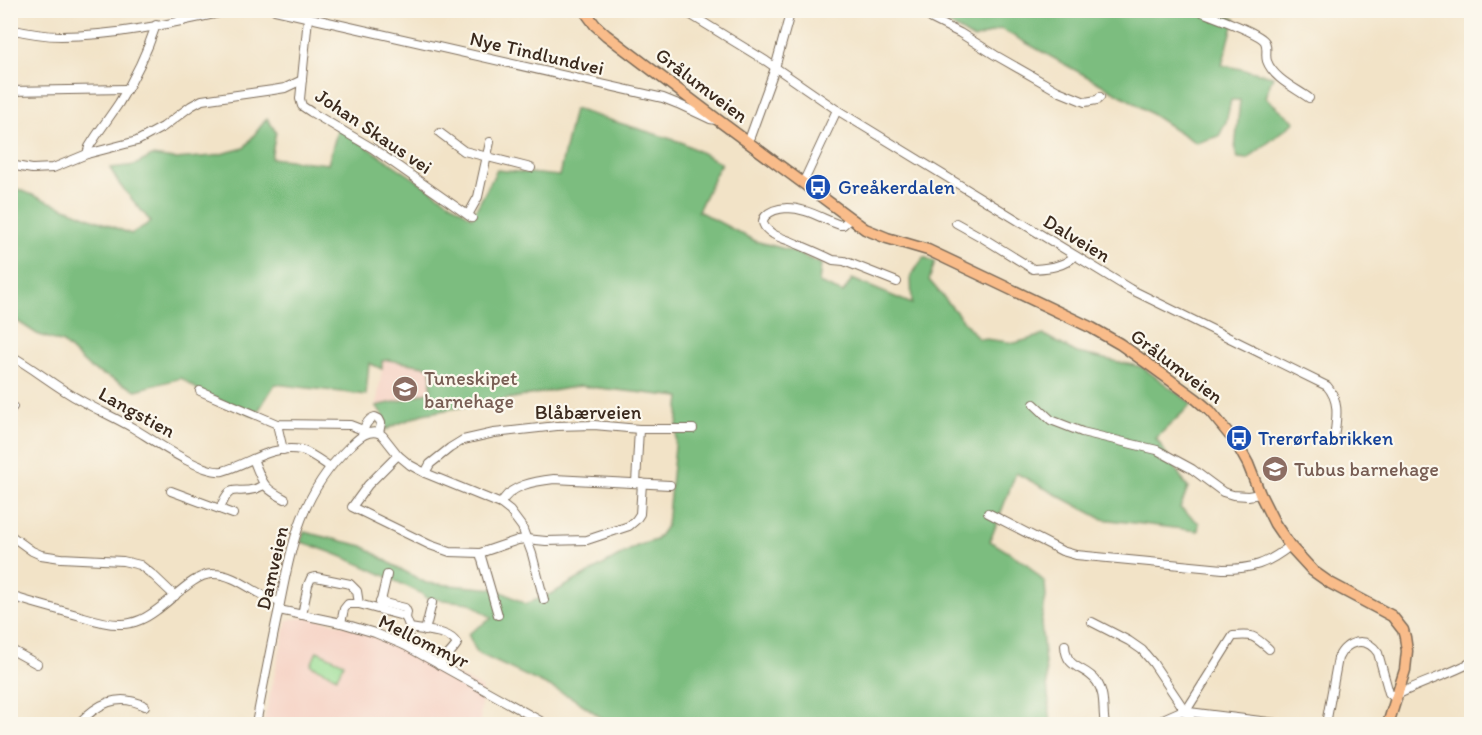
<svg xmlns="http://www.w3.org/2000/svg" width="1482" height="735" viewBox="0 0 1482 735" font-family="Itim,sans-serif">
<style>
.built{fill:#f6d2c4}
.green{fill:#9bde96;stroke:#6b845a;stroke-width:1.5}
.forest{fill:#7cbd7f;stroke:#5c744e;stroke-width:1.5}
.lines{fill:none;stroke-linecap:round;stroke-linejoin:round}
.minor-casing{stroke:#7b6b59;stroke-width:10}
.major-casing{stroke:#7b6b59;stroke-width:13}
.minor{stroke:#fff;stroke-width:8}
.major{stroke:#f9bc8a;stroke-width:10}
.labels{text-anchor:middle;stroke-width:4.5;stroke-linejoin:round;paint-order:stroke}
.street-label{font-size:20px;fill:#3b2a1e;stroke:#fbf7ec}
.transit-label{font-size:20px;fill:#164399;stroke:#fbf7ec;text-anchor:start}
.education-label{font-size:20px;fill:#785e54;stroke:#fbf7ec;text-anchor:start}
</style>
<rect width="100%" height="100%" fill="#fbf7ec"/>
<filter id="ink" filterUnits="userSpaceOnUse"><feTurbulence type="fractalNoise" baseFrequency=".0167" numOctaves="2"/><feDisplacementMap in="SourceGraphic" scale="12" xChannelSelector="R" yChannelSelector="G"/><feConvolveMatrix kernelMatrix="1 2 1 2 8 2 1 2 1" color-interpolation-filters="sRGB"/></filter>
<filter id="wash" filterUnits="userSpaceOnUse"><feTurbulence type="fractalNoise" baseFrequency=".008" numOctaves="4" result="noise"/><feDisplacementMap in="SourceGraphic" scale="24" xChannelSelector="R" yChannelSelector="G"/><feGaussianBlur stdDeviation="1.35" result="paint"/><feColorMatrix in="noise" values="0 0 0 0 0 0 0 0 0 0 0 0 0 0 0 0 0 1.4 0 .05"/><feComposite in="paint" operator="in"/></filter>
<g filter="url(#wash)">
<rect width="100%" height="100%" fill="#f2e3c7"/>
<g class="built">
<path d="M388,360L431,367V391L404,400L376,406L382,369V361Z"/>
<path d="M311,617L375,633L482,688L480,724H263L287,621L290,619Z"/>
</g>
<path class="green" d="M317,651L344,663L337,677L311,665Z"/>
<g class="forest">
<path d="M927,11H1217L1235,19L1222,65L1273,76L1265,97L1295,122L1247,159L1238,158L1235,150L1240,100H1231L1226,122L1219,136L1196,143L1133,102L1001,29L974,39Z"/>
<path d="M574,109L681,142L721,163L698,211L755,241L789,250L821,264L819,283L843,293L852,279L912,304L911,276L924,257L935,262L929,280L978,338L1015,343L1044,335L1077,353L1142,367L1192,404L1156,438L1188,488L1180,508L1199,523L1198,531L1102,519L1016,473L990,541L1026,563L1045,583L1046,597L1041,623L1051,724H611C596,715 584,704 569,696L477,653L468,634L492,618L470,603L426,598L422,594C382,574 343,555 301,542L304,532L363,546L393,565L426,583L496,589L526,604L553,593L637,546L656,540L667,525L680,397L580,386L423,414L393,426L386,430C387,419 383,414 376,406L404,400L431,391V367L388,360L382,361V369L369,363L366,395L275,384L255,416L200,391L181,378L136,390L91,369L63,343L37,334L11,317L10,186L131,234L151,222L120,185L110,168L135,165L152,156L175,159L213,156L244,148L267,118L276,132L271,158L328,164L338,128L472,217L497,170L559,176Z"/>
</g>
</g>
<g filter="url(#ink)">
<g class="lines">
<g class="minor-casing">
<g id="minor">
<path d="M174,10L180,15L183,21"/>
<path d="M275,10L663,98L678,104L710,119L716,120"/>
<path d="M683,10L766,61L837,110L1130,289L1327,386C1341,402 1336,420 1334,439"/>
<path d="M920,10L932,19L960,33L995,55L1058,91L1085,102L1097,100L1100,97"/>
<path d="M1197,10C1209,15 1261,33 1265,42C1268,48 1265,55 1267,61C1273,78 1295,88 1309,98"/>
<path d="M308,18L300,99L302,106L311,112L372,148L472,218"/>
<path d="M10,29C27,33 44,36 61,36C117,36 178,22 233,10"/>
<path d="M10,91L127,89"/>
<path d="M440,133L464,151L531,168"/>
<path d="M750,137L775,68L791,10"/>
<path d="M87,154L89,147C98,132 109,118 119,103C134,79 147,52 156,25"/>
<path d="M10,165L32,169L53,168L87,154L137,141L163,127L191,106L202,100L273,90L285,88L302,80"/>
<path d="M803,183L837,110"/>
<path d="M468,215L478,197L490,142"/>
<path d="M851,218L843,225H840C822,219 807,208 787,208C770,209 751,220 773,234C778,237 784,239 790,241C804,247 819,253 833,260L844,261L897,282"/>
<path d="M956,223L983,238L1033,269C1046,268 1065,267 1074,256"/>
<path d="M10,355C35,369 56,387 80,400C97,410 116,418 133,428C153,440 201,474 223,471C248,464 272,444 301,450C311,453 321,461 330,467"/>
<path d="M200,391L277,424L350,425L363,430"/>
<path d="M1034,404L1051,420L1082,432L1157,450L1192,469L1223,492L1233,495L1248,496L1260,494"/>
<path d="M10,406L13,407"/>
<path d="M277,424L283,450"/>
<path d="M379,433L383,436L398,455L410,465L425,473L501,504L510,511L522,527L532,554L544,600"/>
<path d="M362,435C364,427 367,419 375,417L379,419L381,423L379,433"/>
<path d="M398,455L368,485L352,507L430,545L450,552L480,553L518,540L526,539L546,541L587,540L629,526L636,520L640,514L642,483"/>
<path d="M253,459C263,482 261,487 285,499"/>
<path d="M425,473L430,464L450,448L463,440L494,433L557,426L594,425L639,429H693"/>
<path d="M636,483L639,429"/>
<path d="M171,491L233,514"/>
<path d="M501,504C509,485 536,481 554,479L670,485"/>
<path d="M220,509C231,481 233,495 255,489C258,488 261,486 264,485"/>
<path d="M988,513L1062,551L1076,555L1223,569C1252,569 1267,564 1290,546"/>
<path d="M10,535L32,551L41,555L61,558L123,561L140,565L154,576L175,596"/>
<path d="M480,553L498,615"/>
<path d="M10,596C33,603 55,609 77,615C91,619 107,625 122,624C128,624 135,622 140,620C164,611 191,573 213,574C238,574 257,597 280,602"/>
<path d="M380,602L405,608L407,612L406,618"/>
<path d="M380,605L387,575"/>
<path d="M279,610L341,623L375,633L404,645L546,724"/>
<path d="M302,615L308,585L311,578L316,577L350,584L357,591L359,604"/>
<path d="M1092,622L1129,641L1142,650L1153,663L1194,724"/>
<path d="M341,623L344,609L348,604H359L403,616L406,618L410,628C425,631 449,630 457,644C452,652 445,657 439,665"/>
<path d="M425,631L432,603"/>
<path d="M404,645L408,638L410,628"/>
<path d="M1065,645C1066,671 1085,665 1097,682C1106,695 1102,711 1105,724"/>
<path d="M10,649L37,664"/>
<path d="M1399,694C1422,682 1448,675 1472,662"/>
<path d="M1186,711L1233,636C1254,634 1254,636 1269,649"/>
<path d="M78,724C97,704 118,692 145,706"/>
<path d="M256,724C263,687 270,650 278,613C291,549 299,495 348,448C357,440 366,429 379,433"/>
<path d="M1160,724L1165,718L1181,711L1284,724"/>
<path d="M1326,724L1338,658C1346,641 1366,635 1378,653L1389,693L1397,700"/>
</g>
</g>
<g class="major-casing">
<path id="major" d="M584,10L595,25L606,35L718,120L865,229L887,238L928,250L1092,328L1120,344L1151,366L1196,399L1210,411L1237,444L1248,464L1260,494L1275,524L1290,546L1302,559L1313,571L1330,583L1392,616L1403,630L1405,637L1407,651L1405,670L1388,724"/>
</g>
<use href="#minor" class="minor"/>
<use href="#major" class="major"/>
</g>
</g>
<defs>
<g id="bus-disc" transform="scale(1.35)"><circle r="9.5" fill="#1a4fb4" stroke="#fbf7ec"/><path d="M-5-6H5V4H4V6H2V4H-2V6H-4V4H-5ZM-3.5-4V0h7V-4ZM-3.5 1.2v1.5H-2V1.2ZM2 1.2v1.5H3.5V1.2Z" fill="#fff"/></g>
<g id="school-disc" transform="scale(1.35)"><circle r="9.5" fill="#8d6e63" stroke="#fbf7ec"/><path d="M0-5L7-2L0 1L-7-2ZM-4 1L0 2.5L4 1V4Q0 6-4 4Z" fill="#fff"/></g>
</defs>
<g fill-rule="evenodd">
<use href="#bus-disc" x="818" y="187"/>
<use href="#school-disc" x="405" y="389"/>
<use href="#bus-disc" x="1239" y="438"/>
<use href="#school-disc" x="1275" y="469"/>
</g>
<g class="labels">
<g class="street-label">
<text transform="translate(537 53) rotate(13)" y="7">Nye Tindlundvei</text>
<text transform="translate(702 85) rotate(37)" y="7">Grålumveien</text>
<text transform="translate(374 131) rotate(34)" y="7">Johan Skaus vei</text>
<text transform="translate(1077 238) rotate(31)" y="7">Dalveien</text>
<text transform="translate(1177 366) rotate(37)" y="7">Grålumveien</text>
<text transform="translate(137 412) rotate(29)" y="7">Langstien</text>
<text x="588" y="419">Blåbærveien</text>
<text transform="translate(272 568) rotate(-77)" y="7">Damveien</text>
<text transform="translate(424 641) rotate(26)" y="7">Mellommyr</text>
</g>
<g class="transit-label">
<text x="838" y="194">Greåkerdalen</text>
<text x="1258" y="445">Trerørfabrikken</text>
</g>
<g class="education-label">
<text x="424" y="385">Tuneskipet<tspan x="424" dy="23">barnehage</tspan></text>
<text x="1294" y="476">Tubus barnehage</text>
</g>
</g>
<rect width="1482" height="735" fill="none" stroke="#fbf7ec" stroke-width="36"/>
</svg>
